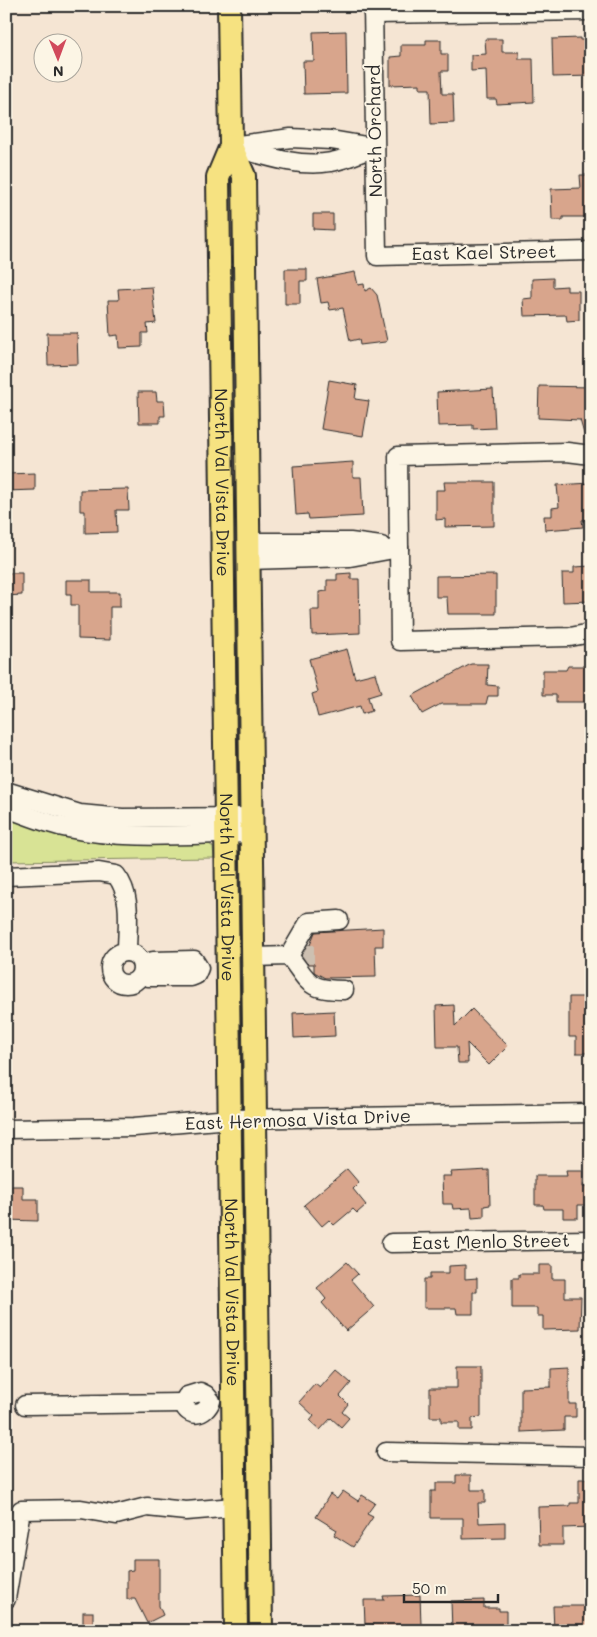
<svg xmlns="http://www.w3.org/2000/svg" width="597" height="1637" viewBox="0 0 597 1637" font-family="Mali,sans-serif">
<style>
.green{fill:#d8e395;stroke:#828760}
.building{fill:#d8a58c;stroke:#2b2b2b}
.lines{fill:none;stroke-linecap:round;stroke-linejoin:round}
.minor-tunnel{stroke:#cdc0b1;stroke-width:18;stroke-dasharray:18 9;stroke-linecap:butt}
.minor-casing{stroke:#2b2b2b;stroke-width:21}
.major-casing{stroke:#2b2b2b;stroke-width:26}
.minor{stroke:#fcf5e5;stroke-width:18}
.major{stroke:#f6e281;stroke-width:22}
.labels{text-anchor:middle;stroke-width:4;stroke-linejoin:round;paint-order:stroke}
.street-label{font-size:18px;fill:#2b2b2b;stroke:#fcf5e5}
</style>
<rect width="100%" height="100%" fill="#f5e5d3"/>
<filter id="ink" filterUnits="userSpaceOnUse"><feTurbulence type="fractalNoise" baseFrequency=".02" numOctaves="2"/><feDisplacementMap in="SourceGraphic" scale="10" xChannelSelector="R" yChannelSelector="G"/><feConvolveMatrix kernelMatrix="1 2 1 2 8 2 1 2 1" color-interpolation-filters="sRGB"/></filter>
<g filter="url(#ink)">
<path class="green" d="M6,817L80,838L112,844L205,841L213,847L214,858L6,861Z"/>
<g class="building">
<path d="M346,31L347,93L304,94L303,61H314L313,32Z"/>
<path d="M580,38V40H591V76L553,77L552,39Z"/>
<path d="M485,39H502V52H519V59H533L534,102L497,104L496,99H487L486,70L471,71V55L486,54Z"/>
<path d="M426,40H441V54H448V71H441L442,94H453L454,123L431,124L430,89H420V84L390,85V57L401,56V45H426Z"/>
<path d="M580,175H591V217H563V220H552L551,189L581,188Z"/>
<path d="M313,214H333V230L313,229Z"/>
<path d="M285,269H307V281H300V304H285Z"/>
<path d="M355,272L358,285L364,284L365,291L371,288L377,295L387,341L385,342L360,345L359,339L350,341L343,308L330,310L328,302L321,303L317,279Z"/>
<path d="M553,278V287L567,286V291H579V320L567,321L566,315L524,316L523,299L532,298V279Z"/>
<path d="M152,287L156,323L147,324L148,333H142V347L119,348L118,335L110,336L108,300H119L118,289Z"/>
<path d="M47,333H77L78,364L48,365Z"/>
<path d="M329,380L357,385L355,399L369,401L363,436L321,429Z"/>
<path d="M539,386L591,387V444H587L580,420L538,418Z"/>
<path d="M493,389L495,428L473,429V425L438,426L437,392Z"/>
<path d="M138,392H156L157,401H164L165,416H160V423H139Z"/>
<path d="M353,462V477H361L363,516L309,519L308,514L296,515L293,466Z"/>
<path d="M35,473V490L6,491V474Z"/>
<path d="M444,482H494V526L445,527V519L436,520V490H445Z"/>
<path d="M591,483V519L582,520L583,527L545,530L544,516H552V508L559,507L557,485Z"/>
<path d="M128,489L129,510H116L117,532L85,533V511H80V490Z"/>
<path d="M591,566V601L563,602L562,573H574V567Z"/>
<path d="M6,573H22V595L6,596Z"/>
<path d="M351,573V579H359L360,633L312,635L311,610H319V592L327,591V580H337V574Z"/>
<path d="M496,575V614H448L447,597H436V576Z"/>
<path d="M66,580H91V592H120V607H110V640L78,639V605H71V594H66Z"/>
<path d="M347,649L355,678L375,673L381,693L368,697L372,711L362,714L360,706L318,717L312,694L318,692L309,659Z"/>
<path d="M471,664H488L487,685L498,686V696H488L486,704H441L422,714L412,696Z"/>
<path d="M568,666H591V702H556V695H543V670H566Z"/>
<path d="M383,928V946H375L376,977L325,978L314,972V964H308L302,955L308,945H310L315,932Z"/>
<path d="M569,997H591V1053H576V1037H569Z"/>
<path d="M454,1005L455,1026L472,1009L508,1046L489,1065L467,1043L468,1063H458L457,1047H437L436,1006Z"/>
<path d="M334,1011L335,1036L294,1038L293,1013Z"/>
<path d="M347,1169L359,1183L353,1189L366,1205L357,1213L353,1209L334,1225L329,1220L322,1226L304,1205Z"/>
<path d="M489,1170L490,1205L484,1206V1217L472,1218L471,1208L453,1209L452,1204H443L442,1176H452L451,1172Z"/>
<path d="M566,1171H583V1187H589V1205H578V1218H563V1209H544L543,1205H535V1176H567Z"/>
<path d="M6,1186H23V1199H38V1221L6,1220Z"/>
<path d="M347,1262L358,1274L351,1280L374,1307L346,1331L322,1303L326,1299L317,1288Z"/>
<path d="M465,1265V1279L477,1278V1292H473V1314H457L456,1308H424V1279H430V1273H449V1266Z"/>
<path d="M539,1265H552V1279H565V1297H581L580,1329L543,1330V1316H537V1308H512V1278H519V1274H539Z"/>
<path d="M457,1366H481V1417L472,1418V1430H459V1422H441V1417H430V1388H457Z"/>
<path d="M569,1367V1404H576V1417H564V1430L521,1432V1388L551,1387V1368Z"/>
<path d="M336,1370L351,1383L340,1396L348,1404L342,1412L349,1418L341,1427L331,1418L320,1430L310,1421L314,1416L299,1402L315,1384L320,1388Z"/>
<path d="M456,1475H471V1490H485V1503H478L479,1523L505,1522V1538L463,1539V1518H431V1491H436V1483H456Z"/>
<path d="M579,1479H591V1527L563,1528V1545H539L538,1507L570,1506V1503H579Z"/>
<path d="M343,1491L358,1501L362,1495L375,1503L367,1514L373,1517L353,1547L334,1535L337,1530L316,1517L330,1494L337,1499Z"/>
<path d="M133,1559H159V1606L163,1615L147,1623L135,1599H127V1571L133,1570Z"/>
<path d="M420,1595L421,1625H410V1630L373,1631V1624H365L364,1600H384L383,1596Z"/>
<path d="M484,1600V1608H499V1611H506V1625H497L498,1631H452L451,1601Z"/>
<path d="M553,1606H591V1631H554Z"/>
<rect x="83" y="1612" width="10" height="19"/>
</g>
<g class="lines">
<path class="minor-tunnel" d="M305,945V964"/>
<g class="minor-casing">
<g id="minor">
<path d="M373,6L377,256L591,251"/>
<path d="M373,14L591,11"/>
<path d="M239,145L291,138L331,140L372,147"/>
<path d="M231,146C263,155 297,168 331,162C345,160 361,152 375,147"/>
<path d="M591,455L567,452L398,456L400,641L570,637L591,633"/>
<path d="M248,542H350L381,546"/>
<path d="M248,560L350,557L399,548"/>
<path d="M6,791L80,814L122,818L252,817"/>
<path d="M6,808C27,815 47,824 68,828C126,841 193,834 252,833"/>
<path d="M6,876L99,872L116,875C133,896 127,927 127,952"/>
<circle cx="126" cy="968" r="16"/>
<path d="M289,956L309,922L339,920"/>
<path d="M253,957L289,956C310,983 307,990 344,990"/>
<path d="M194,960L199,968L196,975L191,977H148L142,970L147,963L153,961Z"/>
<path d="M6,1129L134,1127L230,1119L591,1113"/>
<path d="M391,1243L591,1240"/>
<path d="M200,1392L206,1395L211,1401C205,1416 189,1419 183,1403L187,1396Z"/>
<path d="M25,1405L183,1403"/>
<path d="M386,1452L591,1456"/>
<path d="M6,1599L21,1510L81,1509L116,1515L147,1507L186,1511L234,1507"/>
</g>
</g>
<g class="major-casing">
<g id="major">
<path d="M229,6L231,146L244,176L261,1631"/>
<path id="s1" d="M231,146L218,177L236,1631"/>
</g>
</g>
<use href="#minor" class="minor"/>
<use href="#major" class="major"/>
</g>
</g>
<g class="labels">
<g class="street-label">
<text transform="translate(375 131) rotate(-91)" y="6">North Orchard</text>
<text transform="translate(484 253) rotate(-1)" y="6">East Kael Street</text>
<text dy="6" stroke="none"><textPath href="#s1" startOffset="339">North Val Vista Drive</textPath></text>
<text dy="6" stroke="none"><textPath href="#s1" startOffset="744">North Val Vista Drive</textPath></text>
<text transform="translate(298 1120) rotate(-2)" y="6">East Hermosa Vista Drive</text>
<text transform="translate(491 1242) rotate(-1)" y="6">East Menlo Street</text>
<text dy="6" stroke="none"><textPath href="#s1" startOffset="1149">North Val Vista Drive</textPath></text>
</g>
</g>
<rect width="597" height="1637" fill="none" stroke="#fcf5e5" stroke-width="25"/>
<rect x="12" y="12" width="572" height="1612" fill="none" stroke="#2b2b2b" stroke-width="2" filter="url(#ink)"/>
<g transform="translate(58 58) rotate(179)"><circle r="24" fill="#fcf5e5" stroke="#a8a49b"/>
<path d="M0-4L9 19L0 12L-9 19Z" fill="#d1495b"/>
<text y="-8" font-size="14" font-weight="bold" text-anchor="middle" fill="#2b2b2b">N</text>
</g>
<path d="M404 1594v8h94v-8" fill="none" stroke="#2b2b2b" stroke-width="2.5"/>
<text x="412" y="1594" font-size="15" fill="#2b2b2b" stroke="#fcf5e5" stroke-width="4" paint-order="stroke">50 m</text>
</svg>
